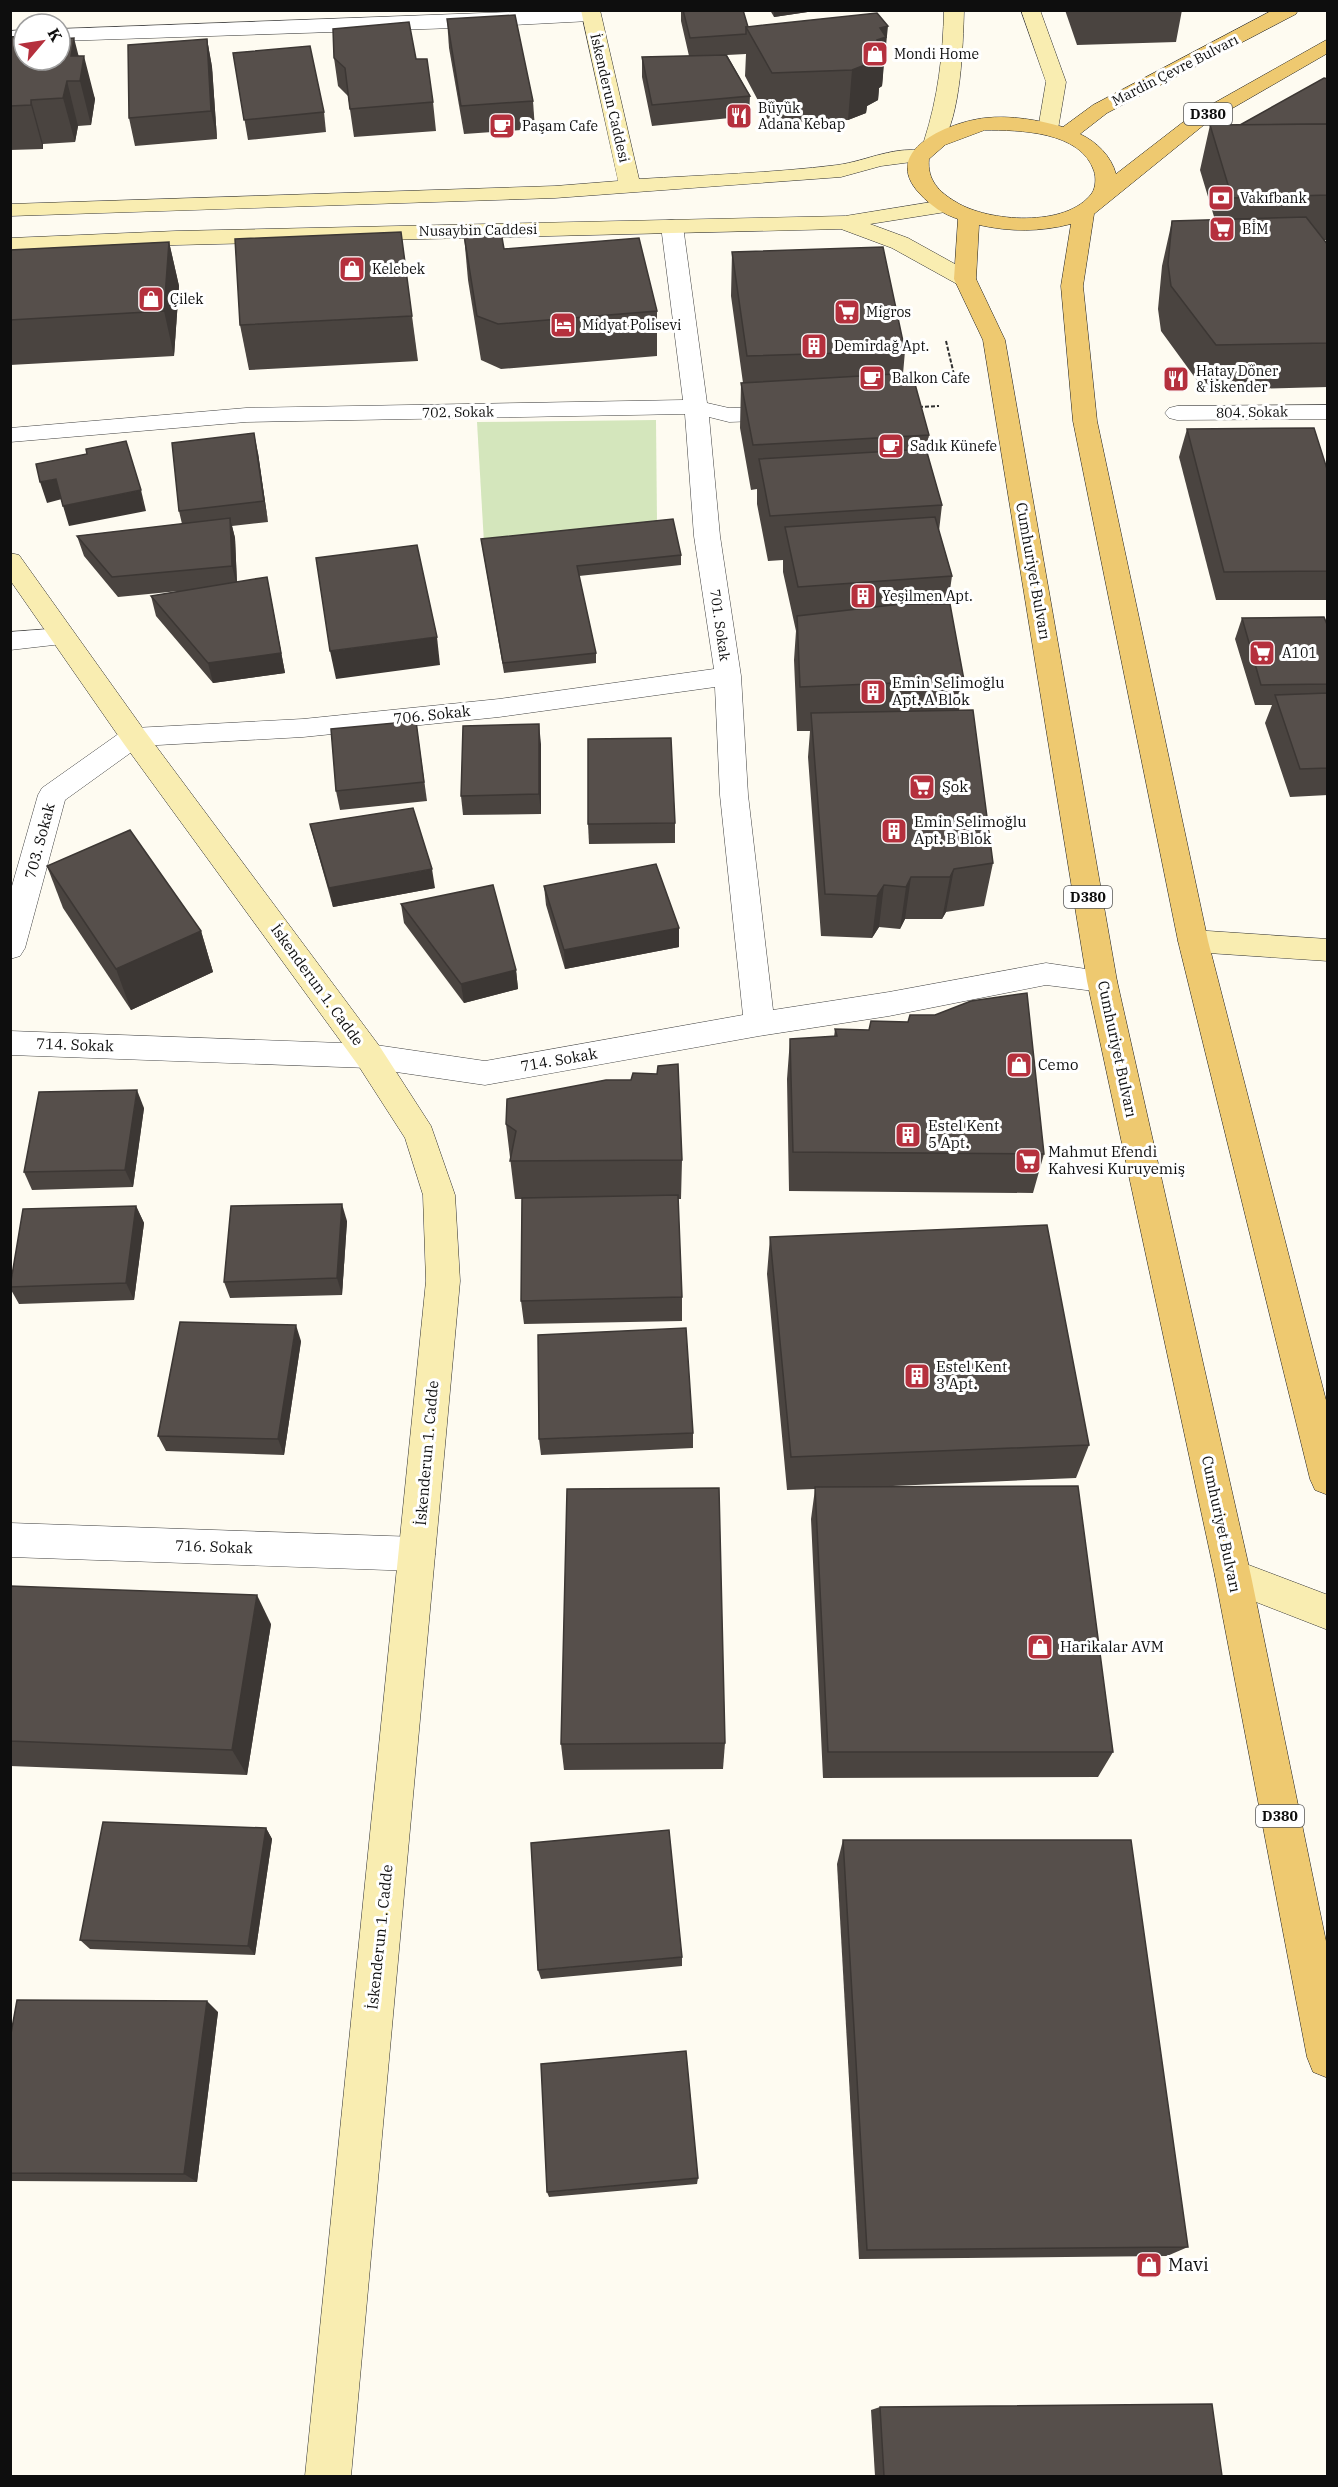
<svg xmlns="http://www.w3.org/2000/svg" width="1338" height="2487" viewBox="0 0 1338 2487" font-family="'IBM Plex Serif',serif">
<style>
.green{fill:#d4e6bc}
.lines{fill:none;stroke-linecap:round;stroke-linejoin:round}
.street-casing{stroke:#414141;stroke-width:1}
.secondary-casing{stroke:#303030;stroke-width:1}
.primary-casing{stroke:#1f1f1f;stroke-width:1}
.path{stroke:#303030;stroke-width:2;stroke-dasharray:4 2;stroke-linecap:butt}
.street{fill:#fff;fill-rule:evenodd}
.secondary{fill:#f9edb1;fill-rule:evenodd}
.primary{fill:#eec970;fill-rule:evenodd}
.wall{fill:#4a4440}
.shaded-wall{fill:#3c3734}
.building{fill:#564f4b;stroke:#3c3734;stroke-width:1.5}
.labels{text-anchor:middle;stroke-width:6;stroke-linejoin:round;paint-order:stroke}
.far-poi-label{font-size:14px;fill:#0e0e0e;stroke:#fff;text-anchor:start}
.far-street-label{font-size:14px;fill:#0e0e0e;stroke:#fff}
.shield{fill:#fff;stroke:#565656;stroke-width:1.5}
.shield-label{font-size:14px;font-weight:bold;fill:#0e0e0e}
.street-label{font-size:15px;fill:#0e0e0e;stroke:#fff}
.poi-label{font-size:15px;fill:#0e0e0e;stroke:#fff;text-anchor:start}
.near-poi-label{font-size:18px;fill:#0e0e0e;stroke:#fff;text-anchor:start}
</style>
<rect width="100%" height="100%" fill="#fefbf1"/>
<path class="green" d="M656,420L657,522L484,543L477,422Z"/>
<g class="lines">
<g class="street-casing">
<g id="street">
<path d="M565,10H595L600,15L597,19L590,21L455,28L60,41V29Z"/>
<path d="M24,30V42L10,43V31Z"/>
<path d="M672,220L680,221L683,226L707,403L729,408L784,406L792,408L796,413L792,418L784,420L729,422L709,417L720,536L741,676L748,795L773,1010L889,992L1046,963L1113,973L1117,981L1113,989L1102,992L1046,985L889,1016L759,1036L485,1085L369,1068L10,1055V1031L369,1044L485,1061L743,1015L720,795L715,687L499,717L303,737L140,746L65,800L25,948L20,956L10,959V893L38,795L42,788L124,730L134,728L303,719L499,699L714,669L694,536L685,414L246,422L10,442V428L246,408L683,400L661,226L664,221Z"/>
<path d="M1328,405V419L1177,420L1169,418L1165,413L1169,408L1177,406Z"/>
<path d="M62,628L71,631L75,637L71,643L10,650V632Z"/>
<path d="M10,1523L417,1537L430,1542L435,1554L430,1566L417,1571L10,1557Z"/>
</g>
</g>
<g class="secondary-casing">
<g id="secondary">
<path d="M581,10H600L639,179C705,175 772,173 837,165C867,161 897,144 927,152L930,156L927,160L881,166L841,177L555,198L10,216V204L555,186L618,181Z"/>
<path d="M944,10H964C963,46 961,116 941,145L934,147L927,145L924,141C938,98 943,55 944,10Z"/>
<path d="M1021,10H1040L1066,82L1058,129L1055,133L1048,135L1041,133L1038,129L1046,82Z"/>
<path d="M944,200L952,201L955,206L952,211L870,224L908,238L973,274L976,279L973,284L965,286L957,284L892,248L841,229L176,245L10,252V238L176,231L845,216Z"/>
<path d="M10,553L19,555L144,730L380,1047L431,1126L455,1195L460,1281L351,2476H305L426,1281L423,1195L405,1138L358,1065L124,744L10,580Z"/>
<path d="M1193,930L1328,939V961L1193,952L1183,949L1178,941L1183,933Z"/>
<path d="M1233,1559L1328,1595V1630L1220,1588L1215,1576L1220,1564Z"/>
</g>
</g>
<g class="primary-casing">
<path id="primary" d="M1273,10H1298L1296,14L1107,113L1080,134C1097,142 1111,156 1116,174L1191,116L1328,39V53L1205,124L1094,214L1083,286L1097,421L1208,941L1328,1408V1495L1315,1490L1310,1479L1178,941L1073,421L1061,286L1071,224C1040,232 1011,232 979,225L976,279L1005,340L1117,981L1251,1576L1328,1951V2078L1313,2072L1307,2057L1215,1576L1087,981L983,340L954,279L958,219C943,214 931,206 920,194C879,151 949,122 985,118C1010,115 1039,120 1063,127L1093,105ZM985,130C1019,130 1081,131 1094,171C1096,177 1096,187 1092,193C1067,228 988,222 956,202C939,192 927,180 929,159L945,145Z"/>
</g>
<g class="path">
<path d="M946,341L956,383"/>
<path d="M919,407L939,406"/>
</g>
<use href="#street" class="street"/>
<use href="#secondary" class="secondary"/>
<use href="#primary" class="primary"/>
</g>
<g class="wall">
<path d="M681,10H743L748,27L883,75L882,86L879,88L878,100L867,106L866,113L848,120L770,123L745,76L746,54L727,55L750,96L749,116L652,126L642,77V57L689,56L681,21Z"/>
<path d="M770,10H821L774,17Z"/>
<path d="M1065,10H1182L1176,42L1077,45Z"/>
<path d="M447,19L533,101L535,129L464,134L449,48Z"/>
<path d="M10,37L79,56L95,99L91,125L78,126L75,142L43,144V149L10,150Z"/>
<path d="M207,39L212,67L217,139L135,146L129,118Z"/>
<path d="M233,53L324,112L326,132L248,140Z"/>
<path d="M334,58L416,59L433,102L436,131L354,137L348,96L338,86Z"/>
<path d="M1328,79V240H1324L1328,245V387L1204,390L1161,331L1158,309L1162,266L1172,221L1215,220L1200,170L1210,125H1240Z"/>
<path d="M464,235L504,249L657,311V356L501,369L481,360L468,280Z"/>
<path d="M169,242L179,286L174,356L10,365V250Z"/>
<path d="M732,252L905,351L903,374L929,435L927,452L942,505L939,531L952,576L948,604L964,680L959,710L993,863L984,906L946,912L942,919H905L900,929L879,927L872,938L821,936L808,757L810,731H797L794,660L796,631L783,572V560L768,561L757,504V489L751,490L740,428L741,383H743L731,296Z"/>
<path d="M412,316L418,361L249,370L240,325Z"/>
<path d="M1187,429L1328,472V600H1216L1179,457Z"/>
<path d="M258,453L268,522L232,526L235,538L237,582L267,577L285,673L213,683L156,616L151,596L179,591L118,597L84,556L77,536L182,524L179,511Z"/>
<path d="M481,539L681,555V565L579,576L596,653V663L504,673Z"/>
<path d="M1242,618L1328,627V795L1290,797L1265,723L1272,705H1255L1235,639Z"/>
<path d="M416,721L427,801L340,810L336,791Z"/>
<path d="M541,744V814L463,815L461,796Z"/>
<path d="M675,823V843L589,844L588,824Z"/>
<path d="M310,824L435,888L333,907L315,843Z"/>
<path d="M47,866L201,931L213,972L131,1010L63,908Z"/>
<path d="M544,886L679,928V947L565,969L546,905Z"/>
<path d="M401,904L516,970L518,989L464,1003L404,923Z"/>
<path d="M835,1029L1044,1154L1033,1193L789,1191L787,1079L790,1039L834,1037Z"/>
<path d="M144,1108L133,1187L32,1190L24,1172Z"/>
<path d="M506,1124L682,1160L681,1199H678L682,1297V1321L524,1324L521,1301L522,1199H515Z"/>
<path d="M136,1206L144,1223L134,1300L19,1304L10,1288V1283Z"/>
<path d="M347,1221L342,1295L230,1298L224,1282Z"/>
<path d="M770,1237L1089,1445L1076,1478L870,1487L1113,1752L1098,1777L823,1778L811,1519L815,1489L787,1490L767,1274Z"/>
<path d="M301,1341L284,1455L166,1451L158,1436Z"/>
<path d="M693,1433V1448L541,1455L539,1439Z"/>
<path d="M10,1586L271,1624L247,1775L10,1766Z"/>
<path d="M725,1743L723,1769L564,1770L561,1744Z"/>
<path d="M266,1828L272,1839L255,1955L90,1949L80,1940Z"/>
<path d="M843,1840L1188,2247L1167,2256L859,2259L837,1864Z"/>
<path d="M682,1957V1966L541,1979L538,1970Z"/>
<path d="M218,2012L197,2182L10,2181V2039Z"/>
<path d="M698,2178L697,2184L549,2197L547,2192Z"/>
<path d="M880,2407L1222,2476H875L871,2410Z"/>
</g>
<g class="shaded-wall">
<path d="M774,10H821L774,17Z"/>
<path d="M888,26L883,75L882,86L879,88L878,100L867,106L866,113L848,120L852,70L872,56L877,40L880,28Z"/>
<path d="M74,38L82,69L84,56L95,99L91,125L80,81L71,56Z"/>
<path d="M207,39L212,67L217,139L211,111Z"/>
<path d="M67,81L78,126L75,142L63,98Z"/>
<path d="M31,100L43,144V149L31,105Z"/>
<path d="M169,242L179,286L174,356L164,311Z"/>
<path d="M254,433L258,453L268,522L264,501Z"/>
<path d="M56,479L62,499L47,503L40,482Z"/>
<path d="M141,490L146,511L69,526L63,506Z"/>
<path d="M230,518L235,538L237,586L232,566Z"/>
<path d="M267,577L285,673L213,683L208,663Z"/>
<path d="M437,637L440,665L336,679L330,651Z"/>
<path d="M539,724L541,744V814L539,794Z"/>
<path d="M432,869L435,888L333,907L329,888Z"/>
<path d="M954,869L946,912L942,919L950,877Z"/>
<path d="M911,877L905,919L900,929L906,887Z"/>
<path d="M884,885L879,927L872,938L877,896Z"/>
<path d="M679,928V947L565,969L564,950Z"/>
<path d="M201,931L213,972L131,1010L116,969Z"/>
<path d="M516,970L518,989L464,1003L461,984Z"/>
<path d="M137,1090L144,1108L133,1187L125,1170Z"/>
<path d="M342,1204L347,1221L342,1295L337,1278Z"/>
<path d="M136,1206L144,1223L134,1300L126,1283Z"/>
<path d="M296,1325L301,1341L284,1455L278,1439Z"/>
<path d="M257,1595L271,1624L247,1775L232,1750Z"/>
<path d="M266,1828L272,1839L255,1955L248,1946Z"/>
<path d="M207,2001L218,2012L197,2182L184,2174Z"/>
</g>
<g class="building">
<path d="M683,10H743L748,27H746V34L690,38Z"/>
<path d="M877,13L888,26L880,28L886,37L877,40L882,51L872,56L870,63L852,70L772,73L746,27Z"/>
<path d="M515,15L533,101L461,106L447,19Z"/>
<path d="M409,22L416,59H427L433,102L350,109L345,68L334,58L333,29Z"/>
<path d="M24,36V60H60V39L74,38L71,56H84L80,81H67L63,98L31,100V105L10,106V37Z"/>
<path d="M207,39L211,111L129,118L128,45Z"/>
<path d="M310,46L324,112L244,120L233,53Z"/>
<path d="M726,55L750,96L652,105L642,57Z"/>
<path d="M1324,78L1328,79V124L1240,125Z"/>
<path d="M1328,124V195L1232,198L1210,125Z"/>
<path d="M1306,217L1328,245V343L1216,345L1171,286L1168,264L1172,221Z"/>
<path d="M401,232L412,316L240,325L235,239Z"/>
<path d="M501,232L504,249L639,238L657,311L498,324L477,316L464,235Z"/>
<path d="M169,242L164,311L10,320V250Z"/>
<path d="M883,247L905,351L747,356L732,252Z"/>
<path d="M912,373L929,435L753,445L741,383Z"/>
<path d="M1314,428L1328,472V571L1224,572L1187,429Z"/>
<path d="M254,433L264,501L179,511L172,443Z"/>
<path d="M126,441L141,490L63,506L56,479L40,482L36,464L87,454L86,449Z"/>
<path d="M926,449L942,505L770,516L759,459Z"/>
<path d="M935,517L952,576L798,587L785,527Z"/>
<path d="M230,518L232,566L112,577L77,536Z"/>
<path d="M673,519L681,555L577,566L596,653L503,663L481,539Z"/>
<path d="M417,545L437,637L330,651L316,558Z"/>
<path d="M267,577L281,653L208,663L151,596Z"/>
<path d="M901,604H950L964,680L800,687L797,616Z"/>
<path d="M1324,617L1328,627V684L1261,685L1242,618Z"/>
<path d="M1328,693V768L1300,769L1275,695Z"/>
<path d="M973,710L993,863L954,869L950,877H911L906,887L884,885L877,896L825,894L811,713Z"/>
<path d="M416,721L424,782L336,791L331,729Z"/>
<path d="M539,724V794L461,796L463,726Z"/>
<path d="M671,738L675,823L588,824V739Z"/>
<path d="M413,808L432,869L329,888L310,824Z"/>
<path d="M130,830L201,931L116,969L47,866Z"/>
<path d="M656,864L679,928L564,950L544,886Z"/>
<path d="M493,885L516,970L461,984L401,904Z"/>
<path d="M1027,993L1044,1154L793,1152L790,1039L837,1036L835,1029L869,1030L871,1021L908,1022L910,1015H935L971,1001Z"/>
<path d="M678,1064L682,1160L510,1161L516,1131L506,1124L507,1099L606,1080H631L633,1073L657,1074L658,1066Z"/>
<path d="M137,1090L125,1170L24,1172L39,1092Z"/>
<path d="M678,1195L682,1297L521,1301L522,1198Z"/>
<path d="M342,1204L337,1278L224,1282L231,1206Z"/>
<path d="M136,1206L126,1283L10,1287L23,1209Z"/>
<path d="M1047,1225L1089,1445L791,1457L770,1237Z"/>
<path d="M180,1322L296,1325L278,1439L158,1436Z"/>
<path d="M686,1328L693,1433L539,1439L538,1335Z"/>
<path d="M1078,1486L1113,1752H828L815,1487Z"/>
<path d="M719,1488L725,1743L561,1744L567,1489Z"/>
<path d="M10,1586L257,1595L232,1750L10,1741Z"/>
<path d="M103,1822L266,1828L248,1946L80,1940Z"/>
<path d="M669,1830L682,1957L538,1970L531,1843Z"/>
<path d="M843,1840H1131L1188,2247L867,2250Z"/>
<path d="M17,2000L207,2001L184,2174L10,2173V2039Z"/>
<path d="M686,2051L698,2178L547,2192L541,2064Z"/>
<path d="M1212,2404L1222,2476H884L880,2407Z"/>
</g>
<defs>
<g id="shop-square" transform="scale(1.35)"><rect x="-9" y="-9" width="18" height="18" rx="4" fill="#b5303d" stroke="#fff"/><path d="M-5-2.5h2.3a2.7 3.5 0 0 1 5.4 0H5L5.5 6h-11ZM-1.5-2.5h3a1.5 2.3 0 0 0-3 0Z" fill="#fff"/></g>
<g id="restaurant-square" transform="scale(1.35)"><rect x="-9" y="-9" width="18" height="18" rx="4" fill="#b5303d" stroke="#fff"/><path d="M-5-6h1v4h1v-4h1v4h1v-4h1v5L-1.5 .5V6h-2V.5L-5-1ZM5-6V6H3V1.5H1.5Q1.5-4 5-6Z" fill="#fff"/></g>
<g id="cafe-square" transform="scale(1.35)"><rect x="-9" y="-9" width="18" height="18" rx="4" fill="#b5303d" stroke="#fff"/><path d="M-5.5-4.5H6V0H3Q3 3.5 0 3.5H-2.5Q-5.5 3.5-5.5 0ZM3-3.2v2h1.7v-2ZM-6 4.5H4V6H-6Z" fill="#fff"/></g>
<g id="bank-square" transform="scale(1.35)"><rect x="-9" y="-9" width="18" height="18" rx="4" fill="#b5303d" stroke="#fff"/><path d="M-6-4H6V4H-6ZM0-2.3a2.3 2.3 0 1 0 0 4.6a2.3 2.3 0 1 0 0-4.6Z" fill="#fff"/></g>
<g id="supermarket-square" transform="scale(1.35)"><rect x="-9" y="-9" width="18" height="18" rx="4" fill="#b5303d" stroke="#fff"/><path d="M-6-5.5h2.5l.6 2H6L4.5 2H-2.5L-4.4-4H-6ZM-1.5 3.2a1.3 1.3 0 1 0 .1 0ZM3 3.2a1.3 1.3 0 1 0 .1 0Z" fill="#fff"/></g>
<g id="hotel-square" transform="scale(1.35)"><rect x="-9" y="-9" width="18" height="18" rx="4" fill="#b5303d" stroke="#fff"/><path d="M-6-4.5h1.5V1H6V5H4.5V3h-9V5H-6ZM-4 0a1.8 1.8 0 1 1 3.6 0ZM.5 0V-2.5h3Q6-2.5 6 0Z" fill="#fff"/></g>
<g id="building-square" transform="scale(1.35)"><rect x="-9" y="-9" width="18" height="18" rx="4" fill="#b5303d" stroke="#fff"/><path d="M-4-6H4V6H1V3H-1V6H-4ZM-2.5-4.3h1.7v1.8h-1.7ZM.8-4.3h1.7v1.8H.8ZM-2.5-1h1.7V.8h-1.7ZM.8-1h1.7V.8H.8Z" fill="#fff"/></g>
</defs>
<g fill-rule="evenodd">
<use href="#shop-square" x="875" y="54"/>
<use href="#restaurant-square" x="739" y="116"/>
<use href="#cafe-square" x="502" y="126"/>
<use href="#bank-square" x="1221" y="198"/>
<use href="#supermarket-square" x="1222" y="229"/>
<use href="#shop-square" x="352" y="269"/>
<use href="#shop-square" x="151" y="299"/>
<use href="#supermarket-square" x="847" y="312"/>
<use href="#hotel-square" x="563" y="325"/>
<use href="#building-square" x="814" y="346"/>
<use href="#cafe-square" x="872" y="378"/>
<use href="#restaurant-square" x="1176" y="379"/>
<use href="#cafe-square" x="891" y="446"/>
<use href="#building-square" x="863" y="596"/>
<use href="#supermarket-square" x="1262" y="653"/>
<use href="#building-square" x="873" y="692"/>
<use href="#supermarket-square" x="922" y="787"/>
<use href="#building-square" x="894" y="831"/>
<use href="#shop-square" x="1019" y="1065"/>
<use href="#building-square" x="908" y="1135"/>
<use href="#supermarket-square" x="1028" y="1161"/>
<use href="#building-square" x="917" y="1376"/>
<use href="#shop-square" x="1040" y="1647"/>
<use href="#shop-square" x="1149" y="2265"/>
</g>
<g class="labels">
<g class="far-poi-label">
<text x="894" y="59">Mondi Home</text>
<text x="758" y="113">Büyük<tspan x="758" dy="16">Adana Kebap</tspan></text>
<text x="522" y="131">Paşam Cafe</text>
<text x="1240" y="203">Vakıfbank</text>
<text x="1242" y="234">BİM</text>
<text x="372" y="274">Kelebek</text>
<text x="170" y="304">Çilek</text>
<text x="866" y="317">Migros</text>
<text x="582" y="330">Midyat Polisevi</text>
<text x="834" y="351">Demirdağ Apt.</text>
<text x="1196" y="376">Hatay Döner<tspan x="1196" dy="16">&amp; İskender</tspan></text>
<text x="892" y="383">Balkon Cafe</text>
<text x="910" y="451">Sadık Künefe</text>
<text x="882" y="601">Yeşilmen Apt.</text>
<text x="1282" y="658">A101</text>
</g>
<g class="far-street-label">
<text transform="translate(1175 70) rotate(-27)" y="5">Mardin Çevre Bulvarı</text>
<text transform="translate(610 98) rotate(77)" y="5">İskenderun Caddesi</text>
<text transform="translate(478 230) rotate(-1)" y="5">Nusaybin Caddesi</text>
<text transform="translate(458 412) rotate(-1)" y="5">702. Sokak</text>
<text transform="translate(1252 412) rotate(-1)" y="5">804. Sokak</text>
<text transform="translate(720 625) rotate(82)" y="5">701. Sokak</text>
</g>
<g class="shield">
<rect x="1184" y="103" width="48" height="22" rx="4.5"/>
<rect x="1064" y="886" width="48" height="22" rx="4.5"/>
<rect x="1256" y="1805" width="48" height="22" rx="4.5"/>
</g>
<g class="shield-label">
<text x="1208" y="119">D380</text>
<text x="1088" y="902">D380</text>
<text x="1280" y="1821">D380</text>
</g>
<g class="street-label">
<text transform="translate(1033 571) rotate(80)" y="5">Cumhuriyet Bulvarı</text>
<text transform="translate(432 715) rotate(-6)" y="5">706. Sokak</text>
<text transform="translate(40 841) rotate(-75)" y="5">703. Sokak</text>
<text transform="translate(317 985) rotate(54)" y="5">İskenderun 1. Cadde</text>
<text transform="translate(75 1045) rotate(2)" y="5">714. Sokak</text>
<text transform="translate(1117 1049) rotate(78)" y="5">Cumhuriyet Bulvarı</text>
<text transform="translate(559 1060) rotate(-10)" y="5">714. Sokak</text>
<text transform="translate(427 1453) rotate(-85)" y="5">İskenderun 1. Cadde</text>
<text transform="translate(1221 1524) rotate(78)" y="5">Cumhuriyet Bulvarı</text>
<text transform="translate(214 1547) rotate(2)" y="5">716. Sokak</text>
<text transform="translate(380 1937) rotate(-84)" y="5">İskenderun 1. Cadde</text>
</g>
<g class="poi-label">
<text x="892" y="688">Emin Selimoğlu<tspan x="892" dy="17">Apt. A Blok</tspan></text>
<text x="942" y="792">Şok</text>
<text x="914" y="827">Emin Selimoğlu<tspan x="914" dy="17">Apt. B Blok</tspan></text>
<text x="1038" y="1070">Cemo</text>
<text x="928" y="1131">Estel Kent<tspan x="928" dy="17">5 Apt.</tspan></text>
<text x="1048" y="1157">Mahmut Efendi<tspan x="1048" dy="17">Kahvesi Kuruyemiş</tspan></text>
<text x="936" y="1372">Estel Kent<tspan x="936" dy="17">3 Apt.</tspan></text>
<text x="1060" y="1652">Harikalar AVM</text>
</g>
<g class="near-poi-label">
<text x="1168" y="2271">Mavi</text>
</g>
</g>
<rect width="1338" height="2487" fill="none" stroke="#0e0e0e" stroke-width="24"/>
<g transform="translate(42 42) rotate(61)"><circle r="28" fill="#ffffff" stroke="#9f9f9f" stroke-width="1.5"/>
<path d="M0-4.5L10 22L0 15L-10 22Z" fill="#b5303d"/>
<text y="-9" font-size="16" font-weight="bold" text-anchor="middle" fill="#0e0e0e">K</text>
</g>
</svg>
